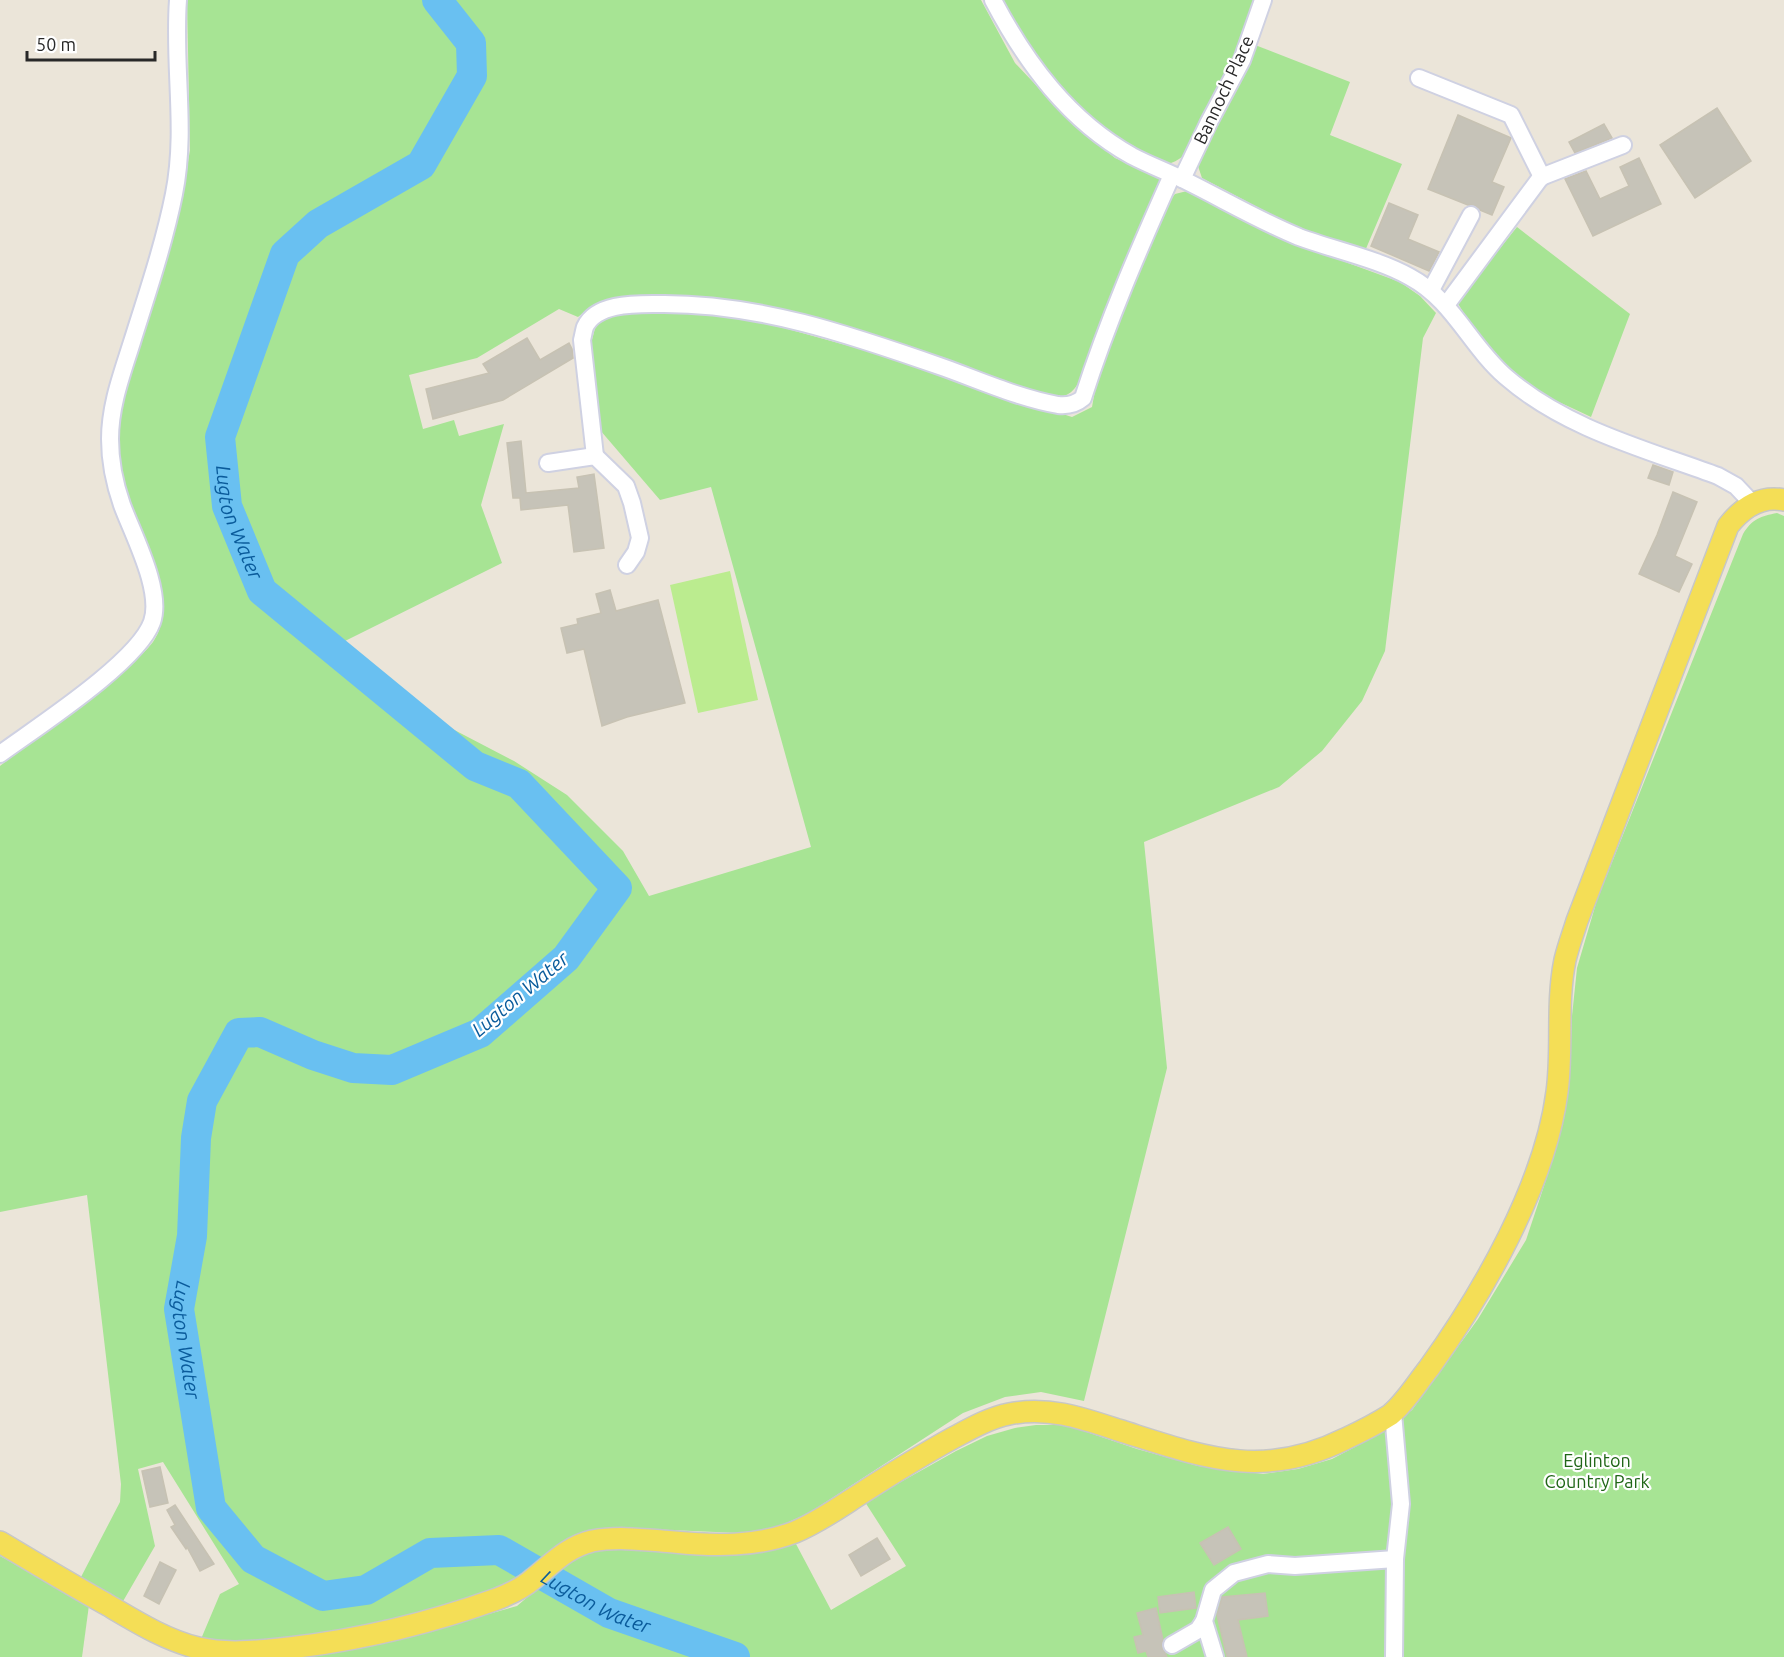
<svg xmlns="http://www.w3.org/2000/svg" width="1784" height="1657" viewBox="0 0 1784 1657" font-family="Ubuntu,sans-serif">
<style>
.green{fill:#a7e494}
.pitch{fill:#bbec8f}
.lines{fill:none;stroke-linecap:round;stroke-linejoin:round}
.river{stroke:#69c0f1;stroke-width:30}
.building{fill:#c6c3b8;stroke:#c7c2b3;stroke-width:1.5}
.minor-casing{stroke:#cfd1e2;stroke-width:20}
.major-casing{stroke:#c7c7c7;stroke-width:24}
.minor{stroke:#fff;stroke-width:16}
.major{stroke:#f4de56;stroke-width:21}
.labels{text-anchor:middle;stroke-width:4.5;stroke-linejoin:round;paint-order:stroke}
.street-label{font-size:18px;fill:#282828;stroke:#fff}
.park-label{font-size:18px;fill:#206617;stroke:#fff}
.water-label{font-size:20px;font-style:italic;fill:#0a5b9b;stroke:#fff}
</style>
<rect width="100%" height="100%" fill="#ebe5d9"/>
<g class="green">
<path d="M187,0H981L1015,63L1071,122L1115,158L1161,178L1117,281L1080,380C1073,393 1067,397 1052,398C954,364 857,325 755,304C724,298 691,297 659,298C624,298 608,293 578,317L559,309L477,358L409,375L423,429L454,420L459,436L504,424L481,505L502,563L345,641L441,723L514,761L567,795L623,851L649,896L811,847L711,487L660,500L600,430L591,343L596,325L611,316L627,313H713L784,328L871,352L1072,417L1092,407L1099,368L1120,313L1168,203L1175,194L1187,191L1269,231L1318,252L1400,282L1420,296L1436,313L1423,338L1385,651L1362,701L1322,751L1279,787L1144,842L1167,1068L1084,1401L1041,1392L1005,1397L963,1413L809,1513L775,1528L738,1533L625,1528L591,1531L519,1581L484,1596L401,1619L316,1637L235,1645L201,1639L220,1594L239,1584L163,1462L138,1469L155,1546L122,1603L81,1577L120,1502L121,1484L87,1195L0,1212V766C34,739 67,713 101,687C116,675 142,657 153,642C185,596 129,517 120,468C116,447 117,426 118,405L181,204L190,150Z"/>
<path d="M1001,0H1257L1218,96L1187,153C1182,157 1177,161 1171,163C1145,168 1077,107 1059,88C1035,62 1017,31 1001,0Z"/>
<path d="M1255,45L1350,82L1330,135L1402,164L1365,251L1303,231L1202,178L1197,163Z"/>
<path d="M1517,227L1630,314L1591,417C1569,406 1544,397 1525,383C1496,362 1475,332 1457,302Z"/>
<path d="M1777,513L1784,516V1657H295L453,1624L517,1606L565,1565L581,1555L604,1548L693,1551L726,1556L796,1544L831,1610L906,1566L865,1502L956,1451L987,1436L1015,1428L1036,1425H1066L1137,1449L1198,1466L1263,1474L1298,1469L1332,1459L1372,1438L1412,1410L1478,1319L1526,1240L1555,1153L1569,1088L1572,1016L1577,968L1597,900L1743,534C1752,519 1761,516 1777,513Z"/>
<path d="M0,1556L89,1605L82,1657H0Z"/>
</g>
<path class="pitch" d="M730,571L758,700L698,713L670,585Z"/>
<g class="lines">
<path class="river" id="s1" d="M437,0L471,43L472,76L421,165L318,224L285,254L220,437L227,506L262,591L475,766L519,784L617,888L566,958L480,1033L392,1070L353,1068L313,1055L260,1032L239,1033L202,1101L196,1138L192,1236L179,1309L211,1508L253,1559L323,1596L366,1590L430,1553L499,1550L609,1613L735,1657"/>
</g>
<g class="building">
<path d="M1717,108L1751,161L1695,198L1660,145Z"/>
<path d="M1458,115L1511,138L1492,182L1504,187L1492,215L1480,210L1475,206L1468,205L1428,189Z"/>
<path d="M1604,124L1612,138L1575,153L1569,142Z"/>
<path d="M1639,158L1661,204L1593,236L1565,179L1586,171L1600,199L1629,186L1620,167Z"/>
<path d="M1389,203L1418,215L1408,239L1439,252L1429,271L1371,246Z"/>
<path d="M527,338L540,360L569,343L572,349L573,358L503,400L433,419L426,389L489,373L483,364Z"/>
<path d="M521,441L526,493L579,488L577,477L594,474L604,548L574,552L568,505L521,510L520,498H513L507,443Z"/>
<path d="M1653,465L1673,472L1669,485L1648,478Z"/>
<path d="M1673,492L1697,502L1675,556L1692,564L1679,592L1639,574L1657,535Z"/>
<path d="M610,590L616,611L658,600L685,703L627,717L602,726L584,649L567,653L561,628L578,624L577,619L601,613L596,594Z"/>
<path d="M160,1467L168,1503L150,1507L142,1471Z"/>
<path d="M175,1505L214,1564L200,1571L187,1547L186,1549L171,1527L175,1525L167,1510Z"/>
<path d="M1228,1527L1241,1549L1214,1565L1200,1543Z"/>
<path d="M877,1538L890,1559L861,1576L849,1555Z"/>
<path d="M160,1562L176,1570L159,1604L144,1596Z"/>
<path d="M1194,1592L1196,1608L1160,1613L1158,1597Z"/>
<path d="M1265,1593L1268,1616L1238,1620L1247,1657H1227L1217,1615L1222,1597Z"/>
<path d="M1156,1608L1163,1640L1162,1646L1167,1657H1148L1146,1651L1138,1653L1134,1637L1143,1635L1137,1613Z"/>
</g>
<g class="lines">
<g class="minor-casing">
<g id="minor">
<path d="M993,0C1026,63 1069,121 1132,156C1151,166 1171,173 1190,183C1226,201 1262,222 1299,237C1334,250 1378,259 1410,277C1453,300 1470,346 1506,377C1566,429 1645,449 1718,476L1736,486L1752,503"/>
<path d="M1419,78L1511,115L1542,177"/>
<path d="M1182,179L1209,122L1242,60L1263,0"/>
<path d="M1431,290L1471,215"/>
<path d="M1446,305L1541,177L1623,145"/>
<path d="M595,456L582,340C583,336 584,330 585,327C596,303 635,304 656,304C756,302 851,335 945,368C981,381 1019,398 1058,405C1067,406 1076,404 1083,398C1108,320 1139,249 1172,175"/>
<path d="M548,463L595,456L626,486L632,503L640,538L636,552L627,565"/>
<path d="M0,754C37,727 138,662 152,622C163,591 133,535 122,505C115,485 110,461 110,439C110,405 122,374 132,342C147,294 164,244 174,194C187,130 173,65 178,0"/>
<path d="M1393,1413L1401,1504L1395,1559L1394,1657"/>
<path d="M1172,1645L1198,1630L1204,1621"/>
<path d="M1215,1657L1204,1621L1213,1590L1234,1573L1268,1564L1295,1566L1395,1559"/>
</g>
</g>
<g class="major-casing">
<path id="major" d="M0,1542C35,1563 70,1584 106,1604C135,1621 165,1640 198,1648C228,1655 259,1651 289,1648C360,1640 430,1623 497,1599C510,1594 523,1588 533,1579C552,1564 567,1547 592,1541C619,1536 647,1540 674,1542C714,1546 756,1547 795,1532C817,1523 837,1509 857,1496C888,1476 920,1456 953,1438C970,1429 989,1418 1009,1414C1048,1406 1082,1418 1118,1430C1201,1456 1261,1481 1345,1439C1360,1432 1376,1424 1390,1415C1405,1403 1417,1383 1429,1368C1483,1293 1545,1185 1557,1092C1563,1049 1556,1004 1565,960C1568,947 1573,934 1577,921L1728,526C1742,508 1760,495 1784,500"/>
</g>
<use href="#minor" class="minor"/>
<use href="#major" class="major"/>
</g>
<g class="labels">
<g class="street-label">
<text transform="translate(1224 90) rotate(-65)" y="6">Bannoch Place</text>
</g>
<g class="park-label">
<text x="1597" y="1467">Eglinton<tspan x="1597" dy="21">Country Park</tspan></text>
</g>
<g class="water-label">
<text dy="7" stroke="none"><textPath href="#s1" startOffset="636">Lugton Water</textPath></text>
<text transform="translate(520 994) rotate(-40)" y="7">Lugton Water</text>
<text dy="7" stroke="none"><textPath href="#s1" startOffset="1950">Lugton Water</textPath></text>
<text dy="7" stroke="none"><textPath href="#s1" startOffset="2562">Lugton Water</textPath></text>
</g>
</g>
<path d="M27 51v9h128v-9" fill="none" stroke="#282828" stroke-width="3"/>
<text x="36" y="51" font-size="18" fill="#282828" stroke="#ffffff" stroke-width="4.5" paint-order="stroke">50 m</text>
</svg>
